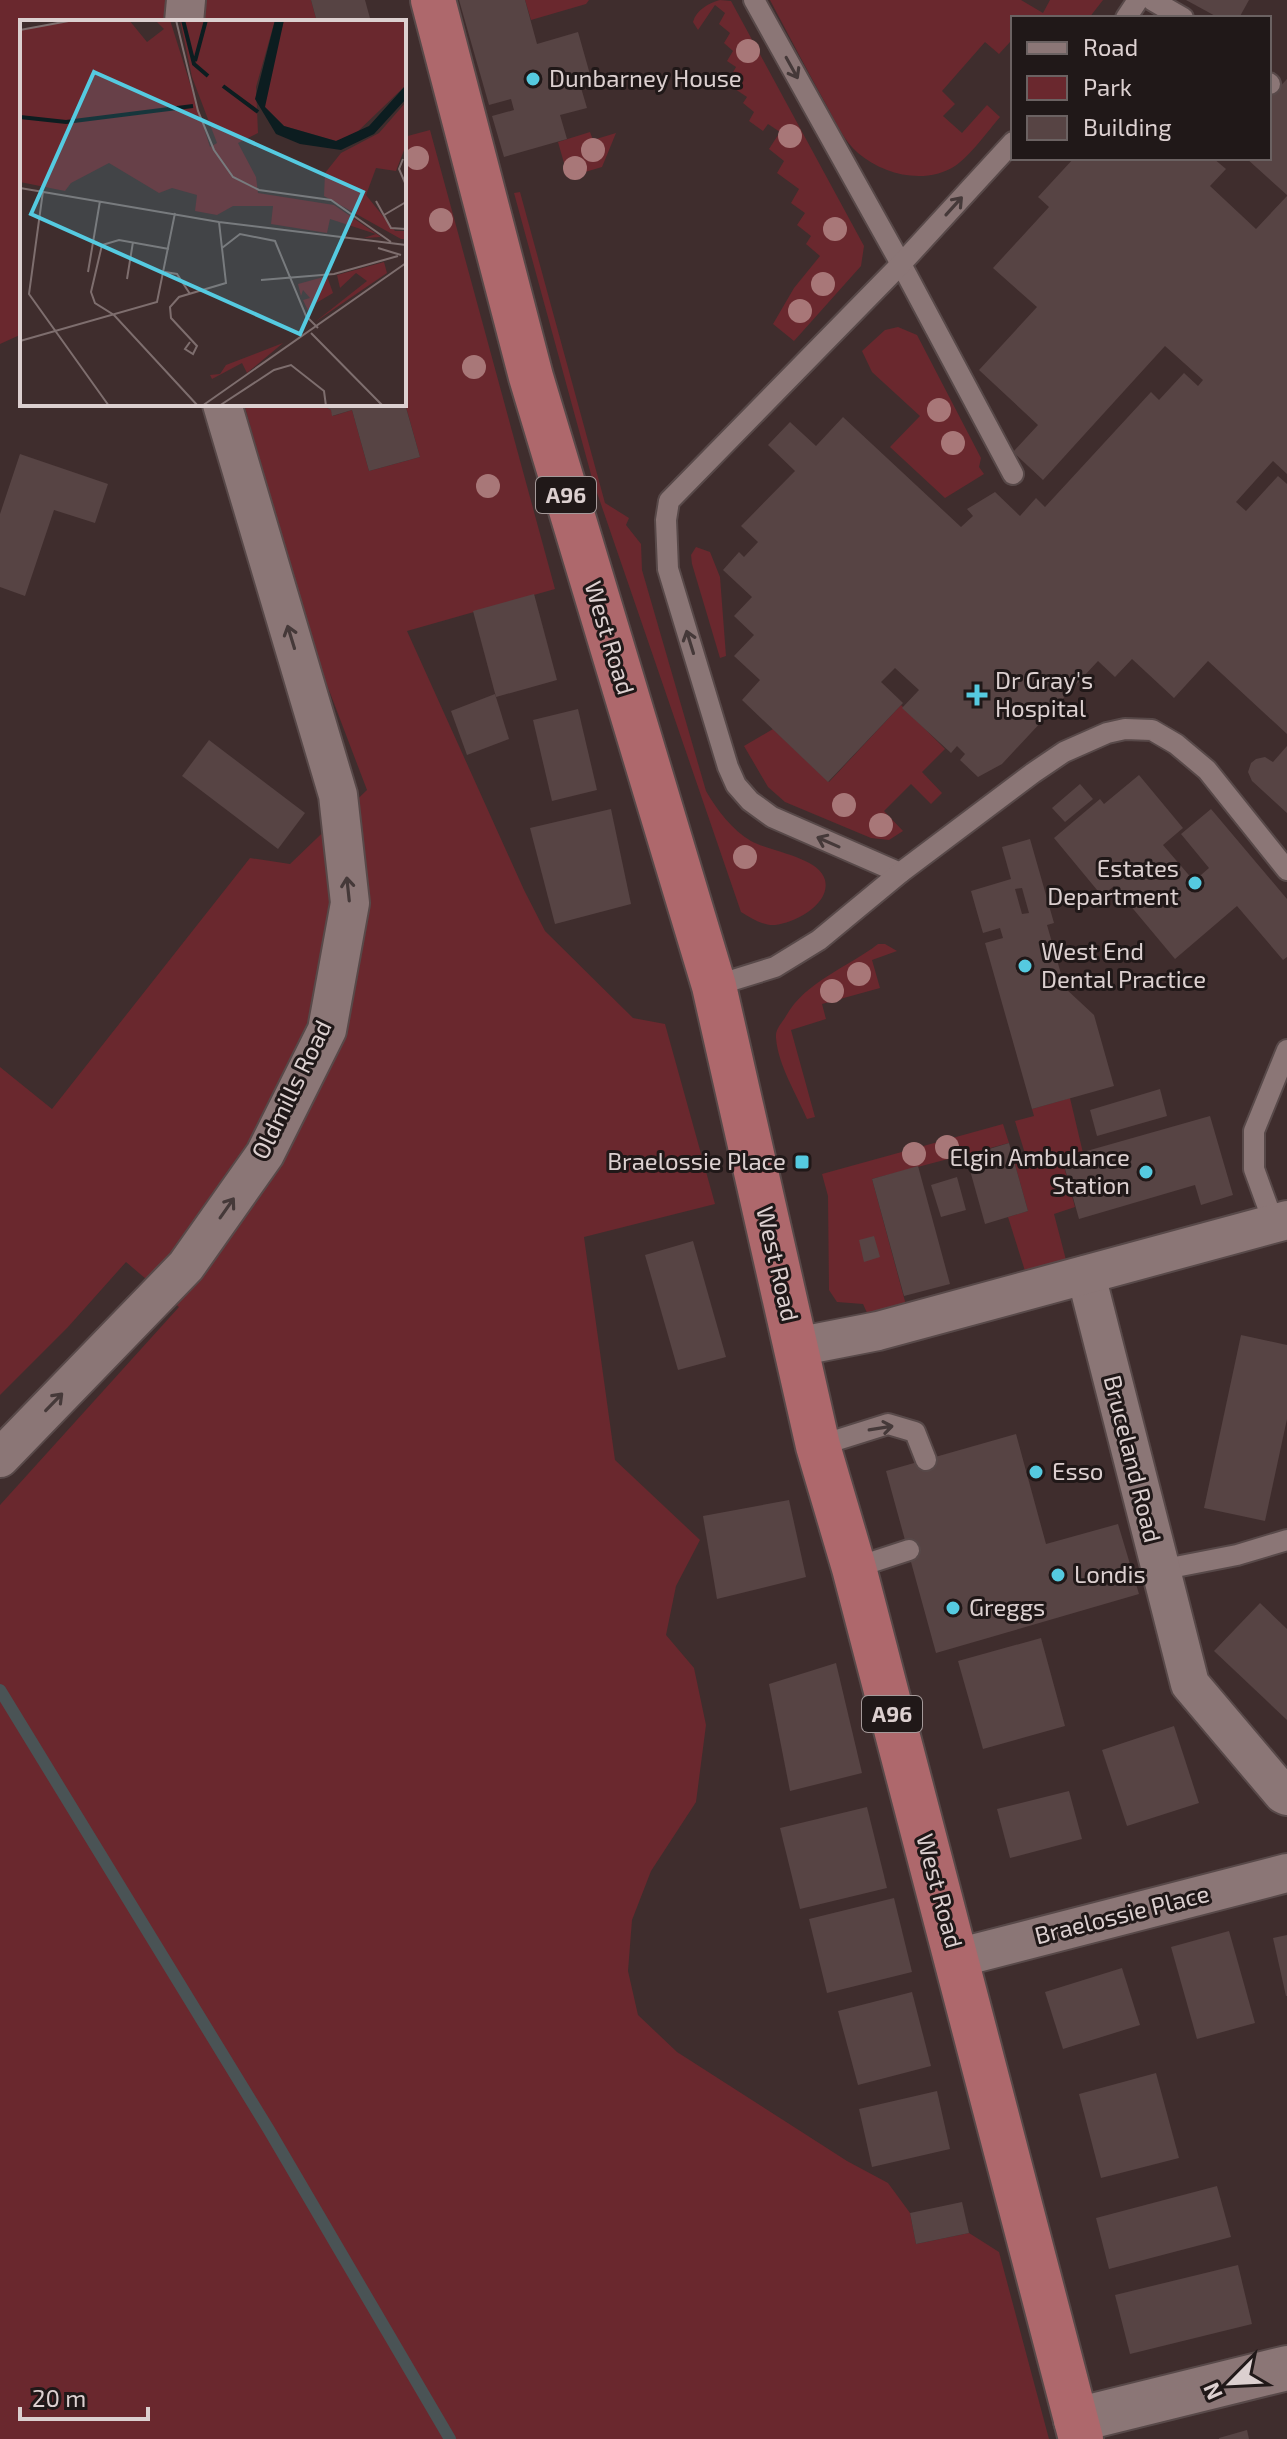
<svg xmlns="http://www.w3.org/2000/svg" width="1287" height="2439" viewBox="0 0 1287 2439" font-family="'Exo 2',sans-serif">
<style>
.green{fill:#6a282e}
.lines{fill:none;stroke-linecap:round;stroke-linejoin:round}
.stream{stroke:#4a5355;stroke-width:12}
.building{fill:#574444;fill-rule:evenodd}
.service-casing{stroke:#584949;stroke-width:24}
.minor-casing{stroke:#584949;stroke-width:42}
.tertiary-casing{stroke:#584949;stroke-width:48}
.trunk-casing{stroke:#584949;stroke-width:48}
.service{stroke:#8b7676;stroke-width:20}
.minor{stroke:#8b7676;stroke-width:38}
.tertiary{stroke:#8b7676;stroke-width:44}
.trunk{stroke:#ae686c;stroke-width:44}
.tree{fill:#a87778}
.oneway{stroke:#453939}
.poi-dot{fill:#55cae0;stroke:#201818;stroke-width:3}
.labels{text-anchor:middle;stroke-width:6;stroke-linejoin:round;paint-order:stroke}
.shield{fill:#201818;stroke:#a49999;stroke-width:2}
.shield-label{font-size:22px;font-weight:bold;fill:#dcd0d0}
.poi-label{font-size:24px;fill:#dcd0d0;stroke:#201818;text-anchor:start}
.street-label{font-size:24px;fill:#dcd0d0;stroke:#201818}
.inset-river{fill:none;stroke:#0c1d20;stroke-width:4}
.inset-road{fill:none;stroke:#7e6e6e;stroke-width:2}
.view{fill:#55cae0;fill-opacity:0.15;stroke:#55cae0;stroke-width:4}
.inset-edge{fill:none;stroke:#dcd0d0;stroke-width:4}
</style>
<rect width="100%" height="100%" fill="#3f2d2d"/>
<g class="green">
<path d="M0,0H172L169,22H22V334L0,344Z"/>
<path d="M202,0H311L317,22H199Z"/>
<path d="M525,0H589L586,4L531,20Z"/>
<path d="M720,0L731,1L864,246L861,266L794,341L773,324L794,288L820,256L806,244L811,236L797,225L805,213L791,203L799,189L777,173L784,161L769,149L780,132L768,124L763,131L749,121L754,112L743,103L747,97L735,89L740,83L731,76L736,67L727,61L733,51L724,43L730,33L719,24L725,13L715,5L698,30L693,22C696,10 709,3 720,0Z"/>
<path d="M770,0H1021L1043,13L1050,0H1103L1089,18H1013V44L1010,42L999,54L985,42L942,91L955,104L943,116L962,133L987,105L1000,117C988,131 970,156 955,166C925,185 884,175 858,153C845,142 836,123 828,108C808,72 789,36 770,0Z"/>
<path d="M430,130L555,589L407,631L524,890L545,931L633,1018L665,1024L715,1204L584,1237L615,1460L700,1540L676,1586L666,1635L694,1668L706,1725L696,1802L651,1871L632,1920L628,1971L638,2015L677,2052L847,2161L888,2183L910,2213L916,2244L969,2233L999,2252L1049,2439H0V1505L179,1307L126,1262L68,1327L0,1395V1067L52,1109L250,858L290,864L367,790L316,656L244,404H320L331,410L333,416L352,410L369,471L420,457L404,400V137Z"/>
<path d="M590,132L593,140L616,133L602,167L568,177L558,142Z"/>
<path d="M520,192L605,503L629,518L626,525L641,544L642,570L706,791C717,810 732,830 751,841C771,852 819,857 825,880C831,904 795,923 775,925C763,926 751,918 741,912L592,478L514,193Z"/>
<path d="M898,327L917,335L981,458L979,467L984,474L945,498L890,447L920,416L872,372L862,351L885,330Z"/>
<path d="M696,547L710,552L720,577L726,656L720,658L692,564L691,555Z"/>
<path d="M901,705L945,749L922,772L942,793L931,804L911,784L884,811L903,831L889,840L871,838L785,802L768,787L744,746L773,729L829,782Z"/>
<path d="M878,944H885L897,951L872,960L880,988L822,1004L826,1019L791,1030L815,1117L807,1119C797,1095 778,1065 776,1038C775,1029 782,1023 786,1016C806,981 847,968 878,944Z"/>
<path d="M1070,1098L1083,1153L1062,1159L1075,1207L1054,1214L1066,1260L1025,1271L1008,1217L1028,1211L1014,1161L1026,1157L1015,1121L1034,1116L1032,1109Z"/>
<path d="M1003,1124L1009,1143L872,1179L906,1305L868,1315L863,1304L837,1302L829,1290L828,1196L822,1174Z"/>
</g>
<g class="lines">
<path class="stream" d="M0,1690L269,2130L450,2439"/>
</g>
<g class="building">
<path d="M311,0H365L371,22H317Z"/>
<path d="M459,0H525L537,44L578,32L591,78L579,81L587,108L560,115L567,139L504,157L492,116L514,110L511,99L489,105Z"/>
<path d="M1186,0H1249L1239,18H1219Z"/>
<path d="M1287,79V195L1246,158H1269V98Z"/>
<path d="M1074,158H1213L1226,169L1210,186L1256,229L1287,196V474L1273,461L1236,502L1246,511L1278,476L1287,484V734L1208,661L1174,698L1132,659L1115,677L1098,661L1002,764L978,777L960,760L965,754L957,746L951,753L902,708L919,690L895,668L881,682L903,703L828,782L742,700L760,680L734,656L754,635L734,616L752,597L723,570L739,552L744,557L758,542L741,526L795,471L768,445L790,422L816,446L843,417L961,527L973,516L967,509L995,492L1020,516L1036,498L1045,507L1151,392L1159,400L1184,373L1198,386L1203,380L1165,346L1043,480L1013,452L1038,425L979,370L1037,307L993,268L1049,207L1038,197Z"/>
<path d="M320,404H405L420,457L369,471L352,410L332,416L331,410Z"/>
<path d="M20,454L108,484L95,523L54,510L25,596L0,587V514Z"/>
<path d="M534,594L557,680L496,697L473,611Z"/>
<path d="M495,694L509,739L467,755L451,711Z"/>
<path d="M578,709L597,790L552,801L533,720Z"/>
<path d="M209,740L305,813L278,849L182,776Z"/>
<path d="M1287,746V813L1252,781L1248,772L1251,763L1256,759L1265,757L1273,762Z"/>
<path d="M1139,775L1183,828L1163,845L1194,881L1209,868L1181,834L1211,809L1287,899V957L1283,960L1237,906L1175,959L1114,886L1102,896L1054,838L1100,799L1104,804Z"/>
<path d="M1080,784L1093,799L1065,822L1052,808Z"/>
<path d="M611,809L631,904L555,924L530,828Z"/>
<path d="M1030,839L1054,923L1047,925L1065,988L1094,1015L1114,1086L1032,1109L985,943L1003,938L1000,928L983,933L971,891L1011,879L1002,847ZM1022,888L1029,913L1022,914L1015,889Z"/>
<path d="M1160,1089L1167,1116L1097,1136L1090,1110Z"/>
<path d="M1210,1116L1233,1195L1201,1205L1195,1185L1079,1219L1062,1158Z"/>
<path d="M1009,1143L1028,1211L985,1224L966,1156Z"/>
<path d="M918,1166L950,1284L904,1296L872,1179Z"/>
<path d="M957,1177L966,1210L941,1217L931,1185Z"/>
<path d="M874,1236L880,1257L864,1262L859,1240Z"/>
<path d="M693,1241L726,1357L678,1370L645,1255Z"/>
<path d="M1241,1335L1287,1345V1419L1265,1521L1204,1508Z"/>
<path d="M1016,1434L1046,1544L1118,1524L1139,1594L936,1653L886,1471Z"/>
<path d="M789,1500L806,1577L717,1599L703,1516Z"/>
<path d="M1260,1603L1287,1629V1720L1214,1651Z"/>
<path d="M1041,1638L1065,1726L983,1749L958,1661Z"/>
<path d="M836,1663L862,1773L790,1791L769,1684Z"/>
<path d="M1174,1726L1199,1803L1127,1826L1102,1750Z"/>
<path d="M1069,1791L1082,1839L1010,1858L997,1809Z"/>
<path d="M867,1807L887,1888L800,1909L780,1828Z"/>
<path d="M894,1898L912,1972L827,1993L809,1919Z"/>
<path d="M1229,1931L1255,2023L1197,2039L1171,1947Z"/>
<path d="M1287,1935V1996H1286L1273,1938Z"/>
<path d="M1122,1968L1140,2025L1063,2049L1045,1992Z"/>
<path d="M912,1992L931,2066L858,2085L838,2011Z"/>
<path d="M1156,2073L1179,2158L1101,2178L1079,2094Z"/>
<path d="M937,2091L950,2149L872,2167L859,2109Z"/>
<path d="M1217,2186L1231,2237L1109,2269L1096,2218Z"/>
<path d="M962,2202L969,2233L916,2244L910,2213Z"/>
<path d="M1238,2265L1252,2324L1130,2354L1115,2295Z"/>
<path d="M1247,2430L1249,2439H1219V2438Z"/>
</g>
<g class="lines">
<g class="service-casing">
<g id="service">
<path d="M754,0L901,264L1013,474"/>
<path d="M1152,0L1183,18"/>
<path d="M1126,18L1138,0"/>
<path d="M1269,83L1270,84"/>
<path d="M900,873L772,817L750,801L736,785L728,767L668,569L666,520L669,501L901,264L1013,142"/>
<path d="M714,986L775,967L819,940L900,873L1033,773L1064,752L1107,733L1125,729L1152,730L1176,744L1207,770L1287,870"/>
<path d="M1274,1224L1254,1169V1131L1287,1050"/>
<path d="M818,1446L888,1424L915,1432L926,1460"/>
<path d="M854,1568L909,1550"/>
<path d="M1160,1570L1237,1555L1287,1540"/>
</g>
</g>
<g class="minor-casing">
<g id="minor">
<path d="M184,22L186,0"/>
<path d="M1086,1275L1190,1684L1283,1794L1287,1796"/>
<path d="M796,1347L878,1331L1287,1220"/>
<path d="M0,1458L186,1266L265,1154L327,1030L350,903L338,795L222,404"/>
<path d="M957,1958L1287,1873"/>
</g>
</g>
<g class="tertiary-casing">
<path id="tertiary" d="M1076,2420L1287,2368"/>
</g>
<g class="trunk-casing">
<path id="trunk" d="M433,0L531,377L714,986L818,1446L854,1568L1081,2439"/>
</g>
<use href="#service" class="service"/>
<use href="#minor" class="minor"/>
<use href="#tertiary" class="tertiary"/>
<use href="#trunk" class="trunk"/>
</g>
<g class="tree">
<circle cx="748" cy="51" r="12"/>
<circle cx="790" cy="136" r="12"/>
<circle cx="593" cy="150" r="12"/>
<circle cx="417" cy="158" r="12"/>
<circle cx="575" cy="168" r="12"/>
<circle cx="441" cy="220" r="12"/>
<circle cx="835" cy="229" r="12"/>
<circle cx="823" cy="284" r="12"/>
<circle cx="800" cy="311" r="12"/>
<circle cx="474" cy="367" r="12"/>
<circle cx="939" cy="410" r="12"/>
<circle cx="953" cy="443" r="12"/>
<circle cx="488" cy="486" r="12"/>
<circle cx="844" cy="805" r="12"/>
<circle cx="881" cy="825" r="12"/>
<circle cx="745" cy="857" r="12"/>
<circle cx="859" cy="974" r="12"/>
<circle cx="832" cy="991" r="12"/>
<circle cx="947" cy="1147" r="12"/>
<circle cx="914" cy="1154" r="12"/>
</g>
<defs><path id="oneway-shaft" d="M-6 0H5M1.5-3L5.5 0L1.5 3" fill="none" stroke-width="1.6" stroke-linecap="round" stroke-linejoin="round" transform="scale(2)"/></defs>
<g class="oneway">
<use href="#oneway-shaft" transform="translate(792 68) rotate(61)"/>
<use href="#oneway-shaft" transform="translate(954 206) rotate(-48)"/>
<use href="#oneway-shaft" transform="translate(291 637) rotate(-107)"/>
<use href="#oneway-shaft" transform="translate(690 642) rotate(-107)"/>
<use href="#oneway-shaft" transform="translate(828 842) rotate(-156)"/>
<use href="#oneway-shaft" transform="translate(348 889) rotate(-96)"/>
<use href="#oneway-shaft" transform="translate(227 1208) rotate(-55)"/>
<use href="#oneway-shaft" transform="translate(54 1402) rotate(-46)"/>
<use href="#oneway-shaft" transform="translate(881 1428) rotate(-9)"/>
</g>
<g class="poi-dot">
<circle cx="533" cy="79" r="8"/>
<path d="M973 683h8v8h8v8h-8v8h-8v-8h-8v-8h8z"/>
<circle cx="1195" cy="883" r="8"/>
<circle cx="1025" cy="966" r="8"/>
<rect x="794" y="1154" width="16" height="16" rx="4"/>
<circle cx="1146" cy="1172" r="8"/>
<circle cx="1036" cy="1472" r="8"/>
<circle cx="1058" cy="1575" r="8"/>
<circle cx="953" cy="1608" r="8"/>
</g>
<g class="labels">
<g class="shield">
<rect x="536" y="477" width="60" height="36" rx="6"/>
<rect x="862" y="1696" width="60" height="36" rx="6"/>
</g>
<g class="shield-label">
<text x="566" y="503">A96</text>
<text x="892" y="1722">A96</text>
</g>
<g class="poi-label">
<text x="549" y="87">Dunbarney House</text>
<text x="995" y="689">Dr Gray's<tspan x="995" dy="28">Hospital</tspan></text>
<text x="1179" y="877" text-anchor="end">Estates<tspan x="1179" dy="28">Department</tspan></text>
<text x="1041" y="960">West End<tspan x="1041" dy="28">Dental Practice</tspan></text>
<text x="1130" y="1166" text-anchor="end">Elgin Ambulance<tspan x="1130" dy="28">Station</tspan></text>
<text x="786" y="1170" text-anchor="end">Braelossie Place</text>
<text x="1052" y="1480">Esso</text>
<text x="1074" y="1583">Londis</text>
<text x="969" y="1616">Greggs</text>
</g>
<g class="street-label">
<text transform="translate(609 638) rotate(73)" y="8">West Road</text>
<text transform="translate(292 1090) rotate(-64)" y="8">Oldmills Road</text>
<text transform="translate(777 1264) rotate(77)" y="8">West Road</text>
<text transform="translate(1132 1459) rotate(76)" y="8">Bruceland Road</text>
<text transform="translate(939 1891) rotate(75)" y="8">West Road</text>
<text transform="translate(1122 1915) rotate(-14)" y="8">Braelossie Place</text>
</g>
</g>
<g transform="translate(20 20)">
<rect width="386" height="386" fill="#3f2d2d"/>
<path d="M54,0H109L127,22L144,9L135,0H150L190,127L197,123L172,57L160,0H255L236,67L238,113L218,123L236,157L238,173L314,185L361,217L344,218L356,214L310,199L307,213L251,204L253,186H213L197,195L175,191L177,175L152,168L139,173L89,143L51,163L45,171L0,162V10ZM264,0H386V65L333,116L316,121L264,106L245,87V73ZM386,82V125L376,151L356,148L346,175L375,211H386V219H381L304,176L305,153L321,133L359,113ZM364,242L367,253L295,302L347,261L336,253L320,268L317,255ZM307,256L313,273L291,286L290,295L283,280L290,278L283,270L281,276L278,264ZM263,323L227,353L222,343L192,359L190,355L200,354L206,345Z" fill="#6a282e"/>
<path d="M255,0H264L245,87L264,106L316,121L349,106L386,65V79L354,114L321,130L280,124L256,114L235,79Z" fill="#0c1d20"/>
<path class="inset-river" d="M163,0L174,44L188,56M175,41L186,0M203,66L238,92M0,97L46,102L173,86"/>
<path class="inset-road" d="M156,0L178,91L194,130L213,157L239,170L311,180L371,222M0,10L54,0M383,139L379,149L386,165M0,168L199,202L386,225M23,171L9,274L89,386M356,181L371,208L386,209M364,195L386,182M202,228L220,214L255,221L286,296L298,308M358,228L381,235M149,229L99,220L82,225L71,272L75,283L94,295L178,386M68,252L80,181M145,252L157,254L170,274M107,259L113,222M241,260L314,254L378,236M291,313L363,386M0,321L137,282L155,193M170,322L165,329L173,334L177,326L151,298L150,287L159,277L206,263L199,202M182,386L386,243M199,386L254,350L271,345L304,371L306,386"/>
<path class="view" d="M74,52L343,172L280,314L11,194Z"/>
<rect width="386" height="386" class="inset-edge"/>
</g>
<rect x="1011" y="16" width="260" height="144" fill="#201818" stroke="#6b6262" stroke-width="2"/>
<rect x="1027" y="42" width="40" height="12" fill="#8b7676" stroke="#6b6262" stroke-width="2"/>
<text x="1083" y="56" font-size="24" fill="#dcd0d0">Road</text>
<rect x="1027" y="76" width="40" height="24" fill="#6a282e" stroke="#6b6262" stroke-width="2"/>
<text x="1083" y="96" font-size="24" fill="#dcd0d0">Park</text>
<rect x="1027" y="116" width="40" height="24" fill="#574444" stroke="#6b6262" stroke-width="2"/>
<text x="1083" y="136" font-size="24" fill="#dcd0d0">Building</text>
<g transform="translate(1231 2383) rotate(246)" stroke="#201818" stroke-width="6" paint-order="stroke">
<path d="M0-6L14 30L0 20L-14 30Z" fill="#dcd0d0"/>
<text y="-12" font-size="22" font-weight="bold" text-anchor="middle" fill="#dcd0d0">N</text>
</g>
<path d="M20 2407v12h128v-12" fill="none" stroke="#dcd0d0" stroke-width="4"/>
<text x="32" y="2407" font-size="24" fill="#dcd0d0" stroke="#201818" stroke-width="6" paint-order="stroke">20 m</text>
</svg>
